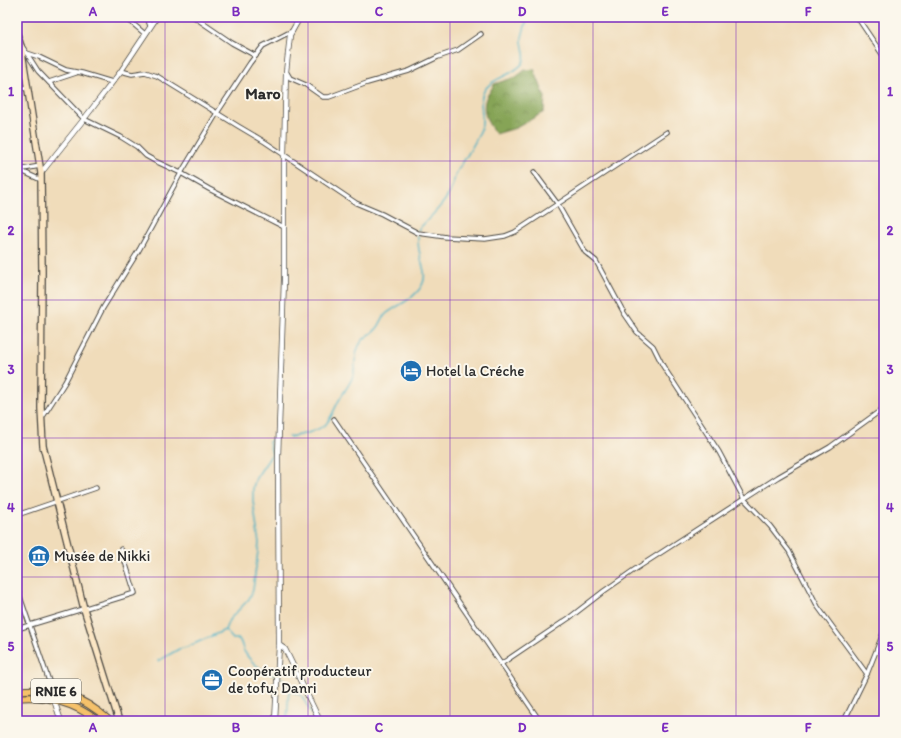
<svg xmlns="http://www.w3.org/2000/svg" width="901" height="738" viewBox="0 0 901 738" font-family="Itim,sans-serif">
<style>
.forest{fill:url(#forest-crowns);stroke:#586840}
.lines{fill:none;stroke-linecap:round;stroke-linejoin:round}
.stream{stroke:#46b0c4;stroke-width:1.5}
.minor-casing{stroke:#494640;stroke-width:5.5}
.tertiary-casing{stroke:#494640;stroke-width:6}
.secondary-casing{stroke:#494640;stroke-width:8}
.primary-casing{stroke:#494640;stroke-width:8}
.minor{stroke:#fff;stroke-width:3.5}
.tertiary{stroke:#fff;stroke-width:4.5}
.secondary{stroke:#fbe6c4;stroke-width:5.5}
.primary{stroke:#f5c16b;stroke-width:6}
.grid{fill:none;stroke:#7b2cbf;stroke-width:1;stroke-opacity:0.55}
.labels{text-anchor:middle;stroke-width:4;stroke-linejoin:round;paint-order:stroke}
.shield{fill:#fbf7ec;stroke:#696865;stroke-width:1}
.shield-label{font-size:14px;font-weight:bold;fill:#2b2b2b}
.poi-label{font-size:15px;fill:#2b2b2b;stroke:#fbf7ec;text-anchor:start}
.neighbourhood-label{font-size:16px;font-weight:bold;fill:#2b2b2b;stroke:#fbf7ec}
.neatline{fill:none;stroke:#7b2cbf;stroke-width:1.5}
.grid-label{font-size:13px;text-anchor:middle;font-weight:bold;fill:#7b2cbf}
</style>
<defs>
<pattern id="forest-crowns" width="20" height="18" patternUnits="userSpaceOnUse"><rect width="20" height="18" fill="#86a456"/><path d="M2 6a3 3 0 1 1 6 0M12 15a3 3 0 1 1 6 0" fill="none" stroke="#6e8647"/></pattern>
</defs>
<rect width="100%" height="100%" fill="#fbf7ec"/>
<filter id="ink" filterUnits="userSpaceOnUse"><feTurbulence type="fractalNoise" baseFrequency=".025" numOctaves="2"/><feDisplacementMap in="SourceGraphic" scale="8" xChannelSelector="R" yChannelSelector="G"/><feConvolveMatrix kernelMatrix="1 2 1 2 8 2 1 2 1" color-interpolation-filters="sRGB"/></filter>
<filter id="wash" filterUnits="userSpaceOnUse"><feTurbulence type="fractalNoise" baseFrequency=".012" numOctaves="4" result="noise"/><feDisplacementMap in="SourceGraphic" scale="16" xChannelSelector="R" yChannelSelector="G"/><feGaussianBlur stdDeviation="0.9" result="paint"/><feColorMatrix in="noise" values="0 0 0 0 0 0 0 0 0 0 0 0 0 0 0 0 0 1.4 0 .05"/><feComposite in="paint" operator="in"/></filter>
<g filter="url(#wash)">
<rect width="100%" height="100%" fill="#f0dcba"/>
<path class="forest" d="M534,69L545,97L544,112L516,128L496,134C488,125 481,111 486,98C488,94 492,89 494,84L516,77L525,70Z"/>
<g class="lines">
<g class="stream">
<path d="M418,230C428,219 446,203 451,189C453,184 454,178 457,172C465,158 475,145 481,129C485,117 478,104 483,93C491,77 511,77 522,64C528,57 521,46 522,38C523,31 526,24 528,17"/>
<path d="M289,437C300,435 317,432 326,424C333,416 335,406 341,397C345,390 350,384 353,376C356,365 354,350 362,341C366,336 374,333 378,327C381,323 382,318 386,314C397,305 417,298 423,283C427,273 421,264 420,254C418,248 418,242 418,236"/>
<path d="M225,630L233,639H239C242,643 242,647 244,651C251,663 260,669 273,675"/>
<path d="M158,661L179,649L187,647L225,630L229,620L249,599L253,590L259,543L253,501V487L256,478L272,454L269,442L273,439"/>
<path d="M282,678L287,682L289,688L287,721"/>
<path d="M289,690L301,695L316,721"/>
</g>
</g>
</g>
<g filter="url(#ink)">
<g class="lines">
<g class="minor-casing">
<g id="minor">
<path d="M125,17L145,34"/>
<path d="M147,17L150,26"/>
<path d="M194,17L232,43L256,56"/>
<path d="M857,17L884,57"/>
<path d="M22,46L38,71L84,119L121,137L137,147L146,156L155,161L181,173L209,189L284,227"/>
<path d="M27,53L39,57L66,70L82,73L112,82"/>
<path d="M121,71L132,74L145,72L157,76L238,126L265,142L356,203L382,214L418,233L446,237L485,239L505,236L515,232L667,132"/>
<path d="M287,73L290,78L306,85L323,97H329L367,83L409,71L438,57L458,50L481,34"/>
<path d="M49,82L76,73"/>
<path d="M17,87L28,89"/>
<path d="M17,169L41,180"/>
<path d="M18,170L40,166"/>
<path d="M534,172L557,203L585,252L596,261L624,313L637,332L653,346L663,366L719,452L744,499L770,526L789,551L818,607L867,674"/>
<path d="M42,418L65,382L103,308L139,250L181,173L217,113L250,63L263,46L292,31"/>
<path d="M334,419L540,721"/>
<path d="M17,515L96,488"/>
<path d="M17,588L52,690"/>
<path d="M17,629L135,593L121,549"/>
<path d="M501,664L569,618L604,591L634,570L778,477L830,447L884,408"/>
<path d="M844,721L867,674L884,631"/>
</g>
</g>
<g class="tertiary-casing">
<g id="tertiary">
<path d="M41,173L84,119L121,71L157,17"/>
<path d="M279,645L285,649L320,721"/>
<path d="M54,700L61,721"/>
<path d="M275,721L279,645L278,457L284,280V155L286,72L290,35L300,17"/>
</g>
</g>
<g class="secondary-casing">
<path id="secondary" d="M17,34L21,46L41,173L42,272L41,408L43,446L84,609L119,721"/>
</g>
<g class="primary-casing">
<g id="primary">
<path d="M17,691C54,686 83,696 110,721"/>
<path d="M17,698C46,695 75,703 98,721"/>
</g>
</g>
<use href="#minor" class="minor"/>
<use href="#tertiary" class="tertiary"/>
<use href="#secondary" class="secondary"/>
<use href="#primary" class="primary"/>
</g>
</g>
<path class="grid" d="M165,17V721M308,17V721M450,17V721M593,17V721M736,17V721M17,161H884M17,300H884M17,438H884M17,577H884"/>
<defs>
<g id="hotel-disc" transform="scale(1.15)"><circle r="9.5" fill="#1f6fb2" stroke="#fbf7ec"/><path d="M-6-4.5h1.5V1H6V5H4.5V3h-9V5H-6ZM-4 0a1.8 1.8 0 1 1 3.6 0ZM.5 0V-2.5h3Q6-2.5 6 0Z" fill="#fff"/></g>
<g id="museum-disc" transform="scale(1.15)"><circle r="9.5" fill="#1f6fb2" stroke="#fbf7ec"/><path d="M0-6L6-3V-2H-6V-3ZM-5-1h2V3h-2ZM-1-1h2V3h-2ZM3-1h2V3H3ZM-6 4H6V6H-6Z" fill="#fff"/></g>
<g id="office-disc" transform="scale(1.15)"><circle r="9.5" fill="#1f6fb2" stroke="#fbf7ec"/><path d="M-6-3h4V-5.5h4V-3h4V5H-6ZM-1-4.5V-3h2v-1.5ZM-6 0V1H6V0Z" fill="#fff"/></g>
</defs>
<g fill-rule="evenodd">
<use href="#hotel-disc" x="411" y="371"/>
<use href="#museum-disc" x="39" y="556"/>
<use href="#office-disc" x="212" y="680"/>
</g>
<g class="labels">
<rect class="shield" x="31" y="679" width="50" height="24" rx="3"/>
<g class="shield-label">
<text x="56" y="696">RNIE 6</text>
</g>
<g class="poi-label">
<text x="426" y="376">Hotel la Créche</text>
<text x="54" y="561">Musée de Nikki</text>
<text x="228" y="676">Coopératif producteur<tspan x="228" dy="17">de tofu, Danri</tspan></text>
</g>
<g class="neighbourhood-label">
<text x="263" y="99">Maro</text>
</g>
</g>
<rect width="901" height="738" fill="none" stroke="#fbf7ec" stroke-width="44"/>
<rect x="22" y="22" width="857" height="694" class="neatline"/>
<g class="grid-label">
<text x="93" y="16">A</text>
<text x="236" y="16">B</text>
<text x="379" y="16">C</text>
<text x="522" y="16">D</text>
<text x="665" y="16">E</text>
<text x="808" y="16">F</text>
<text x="11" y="96">1</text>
<text x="890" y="96">1</text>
<text x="11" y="235">2</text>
<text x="890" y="235">2</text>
<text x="11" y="374">3</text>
<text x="890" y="374">3</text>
<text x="11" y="512">4</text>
<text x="890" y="512">4</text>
<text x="11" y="651">5</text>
<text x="890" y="651">5</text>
<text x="93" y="732">A</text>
<text x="236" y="732">B</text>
<text x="379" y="732">C</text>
<text x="522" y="732">D</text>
<text x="665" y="732">E</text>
<text x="808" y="732">F</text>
</g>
</svg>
